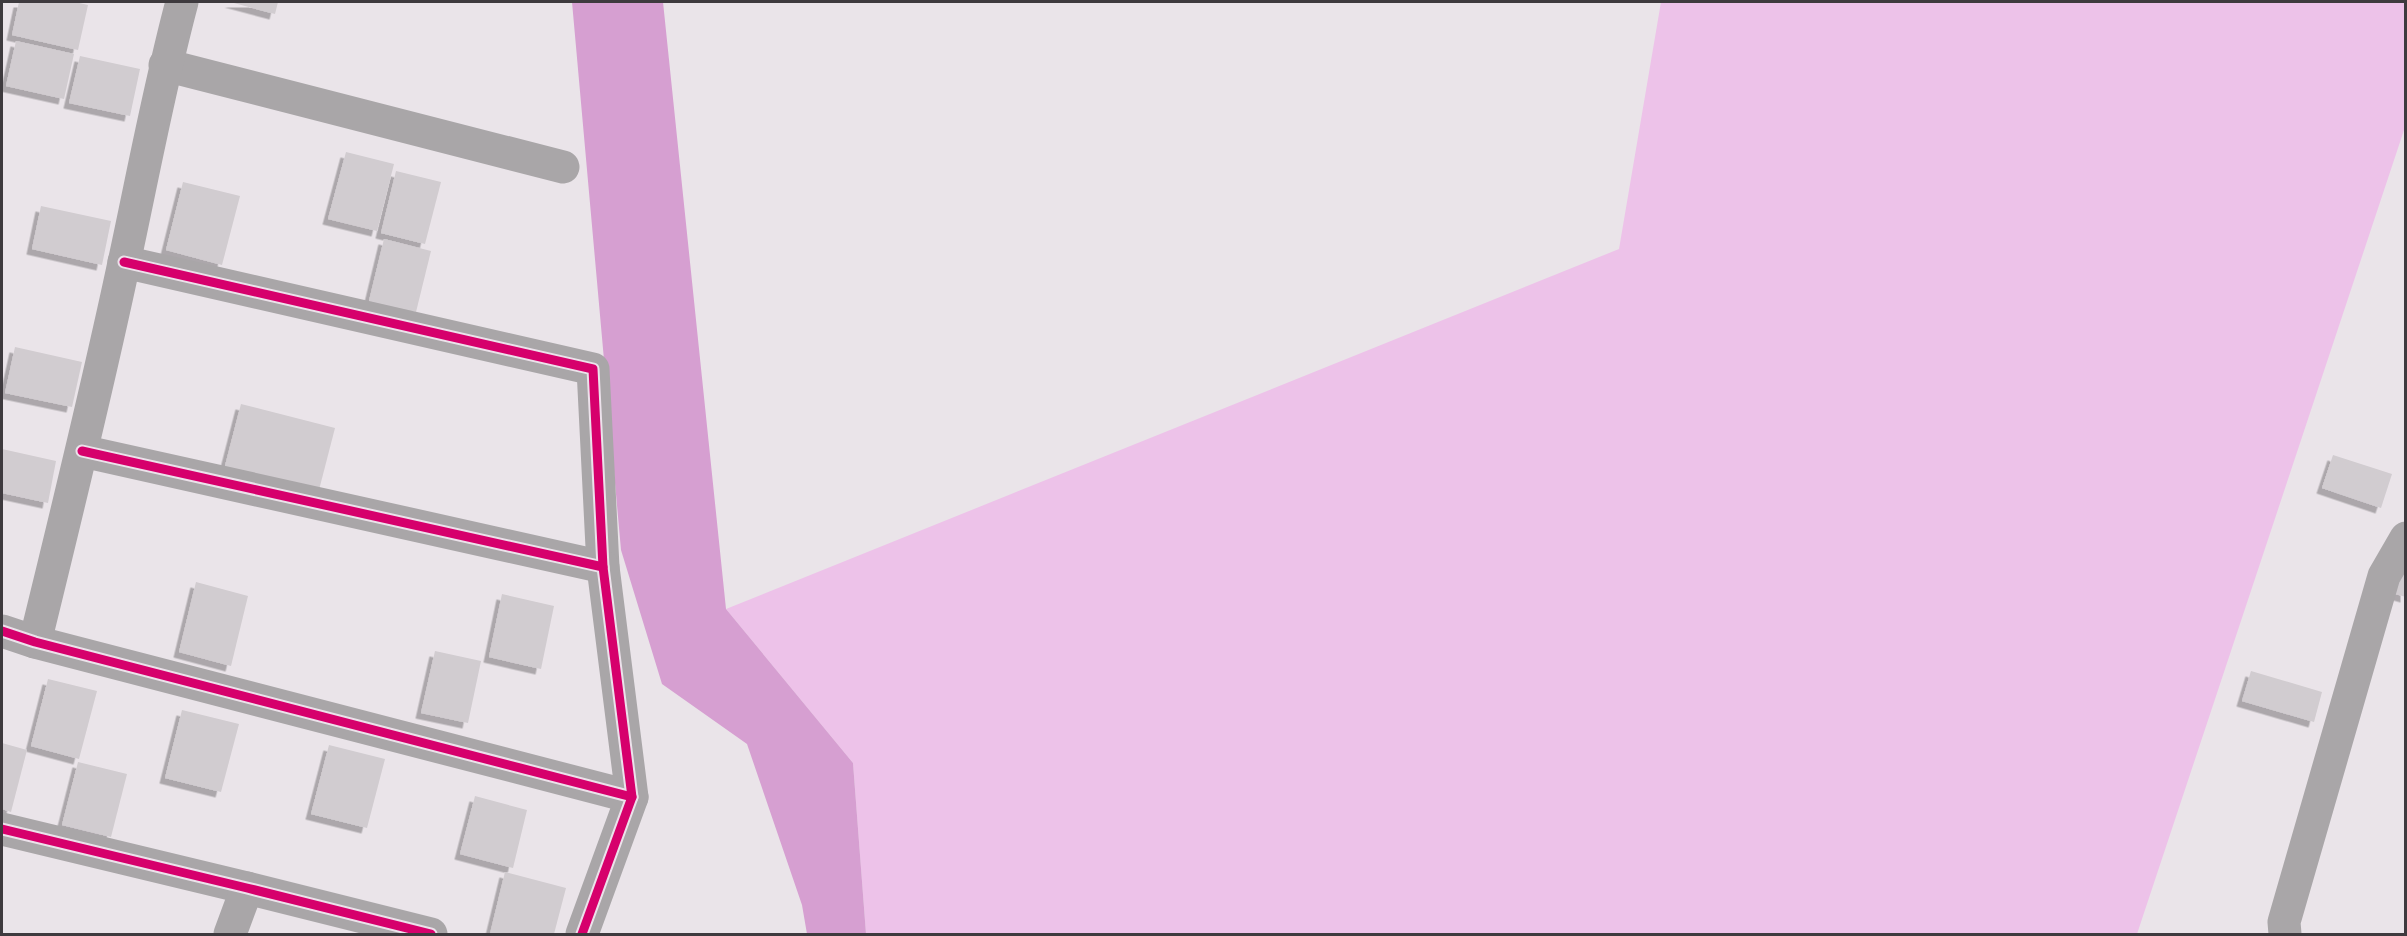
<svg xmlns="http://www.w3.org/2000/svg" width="2407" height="936" viewBox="0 0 2407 936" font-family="'Open Sans',sans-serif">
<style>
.green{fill:#edc2e9}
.water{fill:#d69fd1}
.building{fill:#d1ccd0;filter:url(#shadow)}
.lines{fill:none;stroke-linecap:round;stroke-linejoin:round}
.street{stroke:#a9a6a8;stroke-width:33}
.cycleway-casing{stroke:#ece2eb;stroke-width:13}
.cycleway{stroke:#d6006c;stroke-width:9}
</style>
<defs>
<filter id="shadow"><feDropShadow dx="-5.5" dy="5.5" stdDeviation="0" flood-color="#0004"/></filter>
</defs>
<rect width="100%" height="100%" fill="#eae4e9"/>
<path class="green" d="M1661,2H2405V127L2137,934H866L853,763L726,609L1619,249Z"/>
<path class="water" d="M572,2H663L726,609L853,763L866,934H807L802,905L747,744L662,684L621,550Z"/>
<g class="building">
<path d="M19,2H75L88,5L78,50L12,35Z"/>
<path d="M230,2H278L275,14Z"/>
<path d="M16,41L74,54L64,99L6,86Z"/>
<path d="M80,56L140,69L130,116L69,103Z"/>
<path d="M346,152L394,164L377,231L328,219Z"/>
<path d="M396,171L441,182L425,244L381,233Z"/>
<path d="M183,182L240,196L222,265L166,250Z"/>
<path d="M41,206L111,221L102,265L32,249Z"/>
<path d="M384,239L431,251L416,312L369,301Z"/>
<path d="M15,347L82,362L72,407L5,393Z"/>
<path d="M241,404L335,428L319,490L225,466Z"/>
<path d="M2,449L56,461L48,503L2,493Z"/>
<path d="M2333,455L2392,474L2381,508L2322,488Z"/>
<path d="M2406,565V597L2388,592Z"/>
<path d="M196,582L248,596L231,666L179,652Z"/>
<path d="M502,594L554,606L541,669L489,657Z"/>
<path d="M435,651L481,661L468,723L421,713Z"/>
<path d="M2251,671L2322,692L2314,722L2242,701Z"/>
<path d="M48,679L97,691L79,759L31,746Z"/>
<path d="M182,710L239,724L221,792L165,778Z"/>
<path d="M2,743L27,750L11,812L2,809Z"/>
<path d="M329,745L385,759L367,828L311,814Z"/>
<path d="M78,762L127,774L111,837L62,825Z"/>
<path d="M475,796L527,810L513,868L460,854Z"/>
<path d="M505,872L566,888L554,934H490Z"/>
</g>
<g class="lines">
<g class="street">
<path d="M165,65L563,167"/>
<path d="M124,262L593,369L603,567L632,797L582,934"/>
<path d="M82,451L603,567"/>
<path d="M2,631L35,642L632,797"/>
<path d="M35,642C66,516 97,390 124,263C143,175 159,88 182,2"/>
<path d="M2,829L247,888L431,934"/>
<path d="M230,934L247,888"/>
<path d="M2285,934L2284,922L2384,576L2406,538"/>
</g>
<g class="cycleway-casing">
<g id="cycleway">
<path d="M124,262L593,369L603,567L632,797L582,934"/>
<path d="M82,451L603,567"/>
<path d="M2,631L35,642L632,797"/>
<path d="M2,829L247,888L431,934"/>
</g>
</g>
<use href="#cycleway" class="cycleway"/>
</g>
<rect width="2407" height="936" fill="none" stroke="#3e3a3e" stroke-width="6"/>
</svg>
